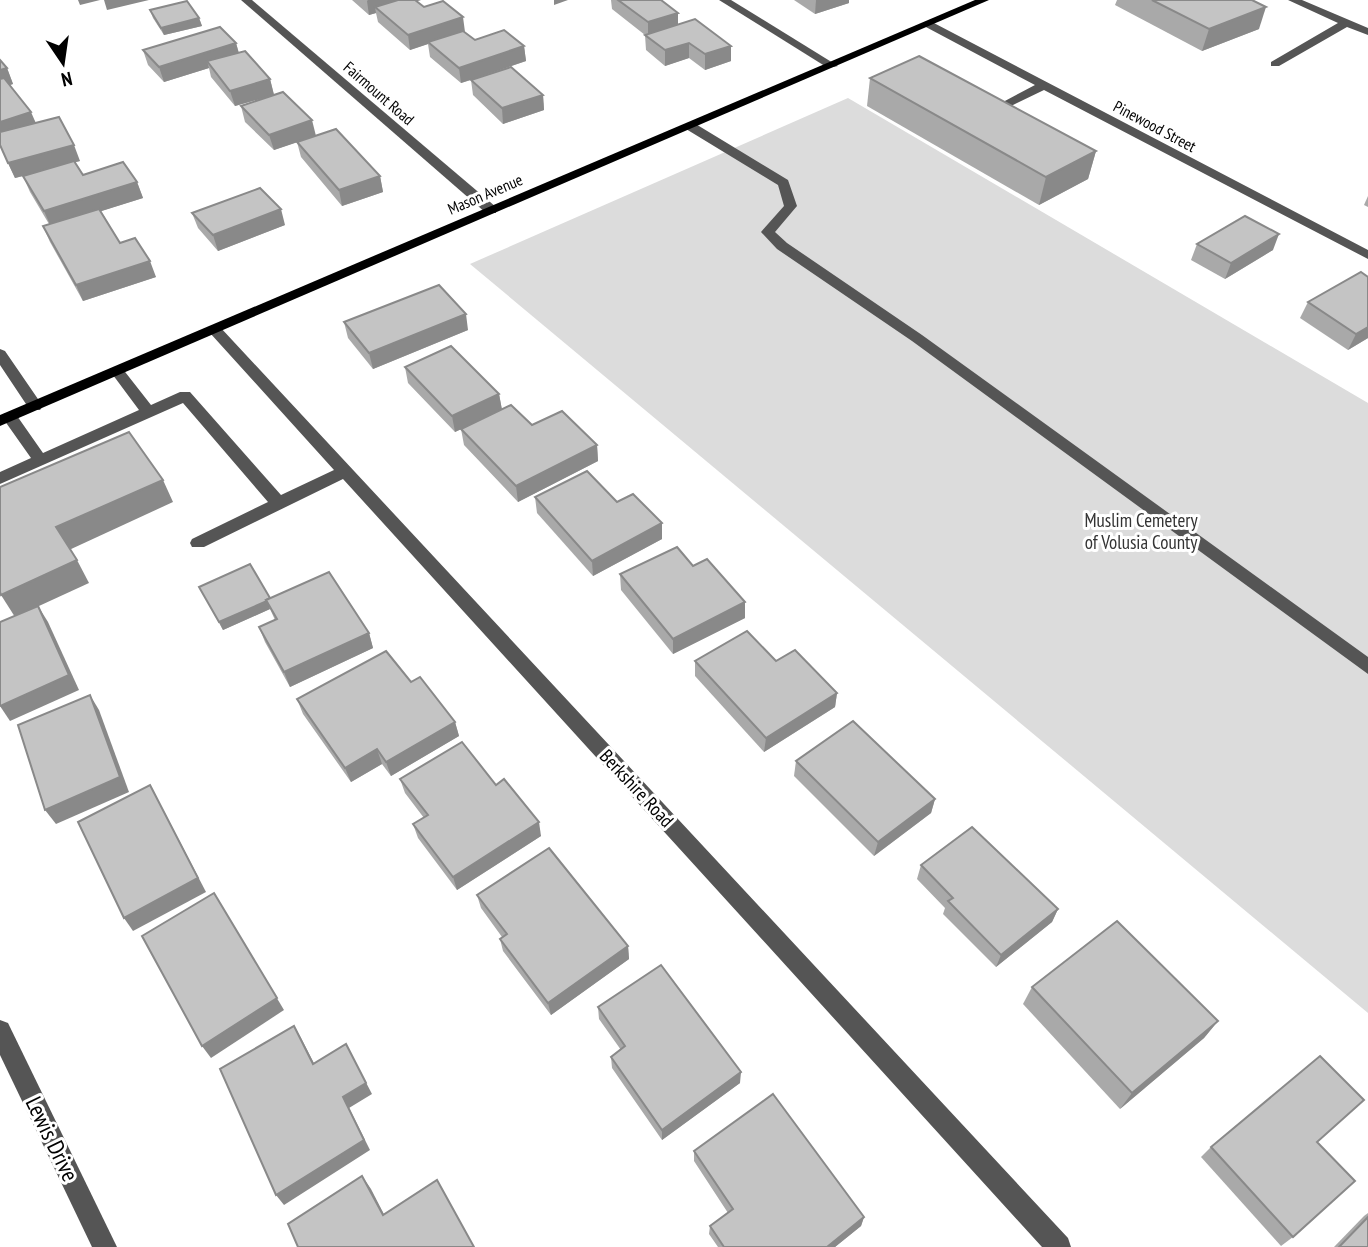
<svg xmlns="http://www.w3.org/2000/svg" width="1368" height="1247" viewBox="0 0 1368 1247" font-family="'PT Sans Narrow',sans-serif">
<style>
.green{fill:#dcdcdc}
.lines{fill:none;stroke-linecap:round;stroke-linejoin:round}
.minor{fill:#555;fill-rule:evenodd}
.major{fill:#000;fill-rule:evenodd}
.wall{fill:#a9a9a9}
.shaded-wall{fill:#898989}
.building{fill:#c4c4c4;stroke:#898989;stroke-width:2}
.labels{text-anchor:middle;stroke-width:6;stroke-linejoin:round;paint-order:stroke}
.far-street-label{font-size:16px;fill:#000;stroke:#fff}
.park-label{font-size:19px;fill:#333;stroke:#fff}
.street-label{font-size:19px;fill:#000;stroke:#fff}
.near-street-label{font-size:23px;fill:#000;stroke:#fff}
</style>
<rect width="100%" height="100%" fill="#fff"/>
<path class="green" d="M848,98L1368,403V1013L470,264Z"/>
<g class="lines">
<g class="minor">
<path d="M241,0H252L496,207V213H486Z"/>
<path d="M719,0H731L838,66L828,68Z"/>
<path d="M1288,0H1302L1368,28V35L1347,27L1279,66H1271V62L1338,23Z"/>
<path d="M924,22H932L1368,250V259L1044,90L1011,106H1003V102L1035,85L924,26Z"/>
<path d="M686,123H694L788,180L797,206L775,232L787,243L922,335L1368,657V674L912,341L777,249L761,232L784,206L778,185L686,129Z"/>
<path d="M215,325L220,327L1068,1238L1071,1247H1042L343,479L204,547H192L190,543L192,539L268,502L183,403L0,484V472L31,458L2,417L5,413H15L43,453L139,410L110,371L117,366L122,368L151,405L180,392H190L281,495L334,470L210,333L208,330Z"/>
<path d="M0,349L5,351L40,402L43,406L40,410H30L0,365Z"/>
<path d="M0,1020L8,1023L117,1247H92L0,1055Z"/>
</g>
<path class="major" d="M975,0H989L0,426V415Z"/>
</g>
<g class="wall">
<path d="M352,0H421L416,1L424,7L465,32L475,40L524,46L526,61L477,78L543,95L544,110L503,124L473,95L471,80L461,83L430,57L428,44L410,50L378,22L376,13L369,15Z"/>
<path d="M611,0H661L678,25L731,61L705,70L689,58L665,66L646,50L645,35L612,9Z"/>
<path d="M794,0H849V3L815,14Z"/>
<path d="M1117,0H1252L1259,29L1202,51L1115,5Z"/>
<path d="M150,10L199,18L202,26L164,35L153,18Z"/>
<path d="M236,43L239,53L270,79L274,95L235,106L211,77L209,68L164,82L148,65L143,50Z"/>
<path d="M7,68L13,84L10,85L36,123L80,161L75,162L83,175L137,182L143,198L101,211L120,243L156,277L83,301L50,242L43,226L49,224L30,192L23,176L15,178L0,146Z"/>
<path d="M870,78L1096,151L1088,179L1039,205L867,106Z"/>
<path d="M241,106L316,136L380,176L383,192L342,206L301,157L297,142L274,150L245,122Z"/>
<path d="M1368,196V207L1364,205Z"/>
<path d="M192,213L285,225L218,251L198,228Z"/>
<path d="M1197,244L1273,250L1225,279L1191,260Z"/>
<path d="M1308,302L1368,338L1348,350L1300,318Z"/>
<path d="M344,322L468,330L373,369L348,338Z"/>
<path d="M405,367L499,394L502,410L532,425L597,445L598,461L518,502L464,445L461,429L495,413L455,432L408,383Z"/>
<path d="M535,497L617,502L662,539L593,576L537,513Z"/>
<path d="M693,566L745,618L673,654L621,590L620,574Z"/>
<path d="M199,587L270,598L369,633L373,648L290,687L265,642L259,627L275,620L270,609L223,630Z"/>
<path d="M695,661H776L837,693L835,707L764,752L695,676Z"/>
<path d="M411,682L455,722L459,736L391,776L382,764L351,782L303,714L297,699Z"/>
<path d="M796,761L935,799L931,813L874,856L794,776Z"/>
<path d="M400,779L496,785L541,836L457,890L418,838L413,824L424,818L405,793Z"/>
<path d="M921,865L1058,909L1052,922L996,967L943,914L945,908L917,879Z"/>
<path d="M477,895L628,946L629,959L551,1015L503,951L500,939L502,937L481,908Z"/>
<path d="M1032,987L1218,1021L1204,1038L1120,1109L1023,1004Z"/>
<path d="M598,1007L740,1083L662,1140L612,1068L611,1057L621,1050L599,1019Z"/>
<path d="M1317,1142L1293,1237L1281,1246L1201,1157L1211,1147Z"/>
<path d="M694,1151L864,1217L861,1226L835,1247H718L709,1234L710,1226L728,1213L694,1161Z"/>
<path d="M1368,1213V1247H1334L1364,1216Z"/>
</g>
<g class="shaded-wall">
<path d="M78,0H100L80,5Z"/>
<path d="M104,0H149L107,10Z"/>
<path d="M368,0H421L381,12L375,7L376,13L369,15L367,1Z"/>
<path d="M554,0H568L554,5Z"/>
<path d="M816,0H849V3L815,14Z"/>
<path d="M1266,7L1259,29L1202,51L1209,29Z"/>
<path d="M678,13V28L648,37V22Z"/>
<path d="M463,17L465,32L428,42V44L410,50L408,35Z"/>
<path d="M199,18L202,26L164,35L161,28Z"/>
<path d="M236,43L240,58L207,61L209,68L164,82L159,67Z"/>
<path d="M689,43V58L665,66V50Z"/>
<path d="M524,46L526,61L461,83L459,68Z"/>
<path d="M731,46V61L705,70V54Z"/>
<path d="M7,68L13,84L0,88V70Z"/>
<path d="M270,79L274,95L235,106L230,91Z"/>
<path d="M543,95L544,110L503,124L502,108Z"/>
<path d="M31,112L38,128L0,140V122Z"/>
<path d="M312,120L316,136L274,150L269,135Z"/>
<path d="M74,145L80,161L15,178L8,163Z"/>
<path d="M1096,151L1088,179L1039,205L1046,177Z"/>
<path d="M380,176L383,192L342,206L339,190Z"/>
<path d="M137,182L143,198L51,227L44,211Z"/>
<path d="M281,209L285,225L218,251L213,235Z"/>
<path d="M1279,234L1273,250L1225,279L1231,263Z"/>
<path d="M150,261L156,277L83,301L76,285Z"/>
<path d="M466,314L468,330L373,369L369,353Z"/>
<path d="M1368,327V338L1348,350L1356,334Z"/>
<path d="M499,394L502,410L455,432L452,416Z"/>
<path d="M597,445L598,461L518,502L516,486Z"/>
<path d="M163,480L173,502L69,550L56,527Z"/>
<path d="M662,523V539L593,576L592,561Z"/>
<path d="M77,560L89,583L15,617L1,595Z"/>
<path d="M267,601L270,609L223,630L219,622Z"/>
<path d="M745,602V618L673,654V639Z"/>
<path d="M38,606L48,622L79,690L10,721L0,706Z"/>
<path d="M369,633L373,648L290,687L284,672Z"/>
<path d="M837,693L835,707L764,752L766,738Z"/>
<path d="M90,695L99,710L129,792L56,824L45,810Z"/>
<path d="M455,722L459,736L391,776L386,762Z"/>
<path d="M377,749L382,764L351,782L345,768Z"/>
<path d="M150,785L158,800L206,892L133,931L124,918Z"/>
<path d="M935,799L931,813L874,856L878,842Z"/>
<path d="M539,822L541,836L457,890L453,877Z"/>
<path d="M214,893L284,1010L211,1058L202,1046Z"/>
<path d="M1058,909L1052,922L996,967L1001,955Z"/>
<path d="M628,946L629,959L551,1015L548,1003Z"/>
<path d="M1218,1021L1204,1038L1120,1109L1132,1093Z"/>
<path d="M294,1026L301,1038L320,1075L313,1064Z"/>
<path d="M346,1044L372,1094L349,1108L370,1150L284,1205L276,1195L343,1097Z"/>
<path d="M741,1072L740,1083L662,1140V1130Z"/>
<path d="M362,1176L371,1189L391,1228L383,1215Z"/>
<path d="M864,1217L861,1226L835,1247H827Z"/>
</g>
<g class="building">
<path d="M398,0H415L424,7L443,1L463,17L408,35L375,7Z"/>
<path d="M618,0H661L678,13L648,22Z"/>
<path d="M1152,0H1252L1266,7L1209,29Z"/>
<path d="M187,1L199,18L161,28L150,10Z"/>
<path d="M695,19L731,46L705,54L689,43L665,50L645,35Z"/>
<path d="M220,27L236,43L159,67L143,50Z"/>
<path d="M504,30L524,46L459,68L428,42L463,31L475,40Z"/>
<path d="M245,51L270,79L230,91L207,61Z"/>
<path d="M919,56L1096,151L1046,177L870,78Z"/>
<path d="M0,60L7,68L0,70Z"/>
<path d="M511,67L543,95L502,108L471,80Z"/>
<path d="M4,78L31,112L0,122V79Z"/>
<path d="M283,92L312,120L269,135L241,106Z"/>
<path d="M59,117L74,145L8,163L0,145V132Z"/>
<path d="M336,129L380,176L339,190L297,142Z"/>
<path d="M74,161L83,175L123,162L137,182L44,211L23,176Z"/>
<path d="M260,188L281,209L213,235L192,213Z"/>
<path d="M99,209L120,243L135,238L150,261L76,285L43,226Z"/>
<path d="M1245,216L1279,234L1231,263L1197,244Z"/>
<path d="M1361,272L1368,277V327L1356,334L1308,302Z"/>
<path d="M439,285L466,314L369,353L344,322Z"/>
<path d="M451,346L499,394L452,416L405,367Z"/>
<path d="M511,405L532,425L562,411L597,445L516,486L461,429Z"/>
<path d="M129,432L163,480L56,527L77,560L1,595L0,592V487Z"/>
<path d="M587,471L617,502L633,494L662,523L592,561L535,497Z"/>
<path d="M677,547L693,566L707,559L745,602L673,639L620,574Z"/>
<path d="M250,564L270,598L266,600L267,601L219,622L199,587Z"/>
<path d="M329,572L369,633L284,672L259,627L277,619L266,600Z"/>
<path d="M38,606L69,675L0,706V622Z"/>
<path d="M747,631L776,661L795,650L837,693L766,738L695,661Z"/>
<path d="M386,651L411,682L420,677L455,722L386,762L377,749L345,768L297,699Z"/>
<path d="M90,695L120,777L45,810L18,725Z"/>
<path d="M853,721L935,799L878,842L796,761Z"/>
<path d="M462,742L496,785L504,779L539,822L453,877L413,824L428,815L400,779Z"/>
<path d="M150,785L198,878L124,918L78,822Z"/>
<path d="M972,827L1058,909L1001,955L948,901L953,898L921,865Z"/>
<path d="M549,848L628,946L548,1003L500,939L507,934L477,895Z"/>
<path d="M214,893L277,998L202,1046L142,936Z"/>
<path d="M1117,921L1218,1021L1132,1093L1032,987Z"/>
<path d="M661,965L741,1072L662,1130L611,1057L625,1046L598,1007Z"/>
<path d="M294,1026L313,1064L346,1044L366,1083L343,1097L364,1140L276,1195L220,1069Z"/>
<path d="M1320,1056L1364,1100L1317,1142L1355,1181L1293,1237L1211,1147Z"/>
<path d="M773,1094L864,1217L827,1247H724L710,1226L733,1209L694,1151Z"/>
<path d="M362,1176L383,1215L437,1180L474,1247H298L288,1224Z"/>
<path d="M1368,1217V1247H1339Z"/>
</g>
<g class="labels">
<g class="far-street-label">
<text transform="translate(379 93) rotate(41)" y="6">Fairmount Road</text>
<text transform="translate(1155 126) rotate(28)" y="6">Pinewood Street</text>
<text transform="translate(485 194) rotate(-23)" y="6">Mason Avenue</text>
</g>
<g class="park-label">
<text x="1141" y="527">Muslim Cemetery<tspan x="1141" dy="22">of Volusia County</tspan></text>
</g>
<g class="street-label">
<text transform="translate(637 788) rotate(47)" y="7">Berkshire Road</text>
</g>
<g class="near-street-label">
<text transform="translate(52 1139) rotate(64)" y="8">Lewis Drive</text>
</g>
</g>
<g transform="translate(63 63) rotate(167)" stroke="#ffffff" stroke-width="5" paint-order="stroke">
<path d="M0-5L12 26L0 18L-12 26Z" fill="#000000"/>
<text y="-10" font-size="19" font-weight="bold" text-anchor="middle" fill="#000000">N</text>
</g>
</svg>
